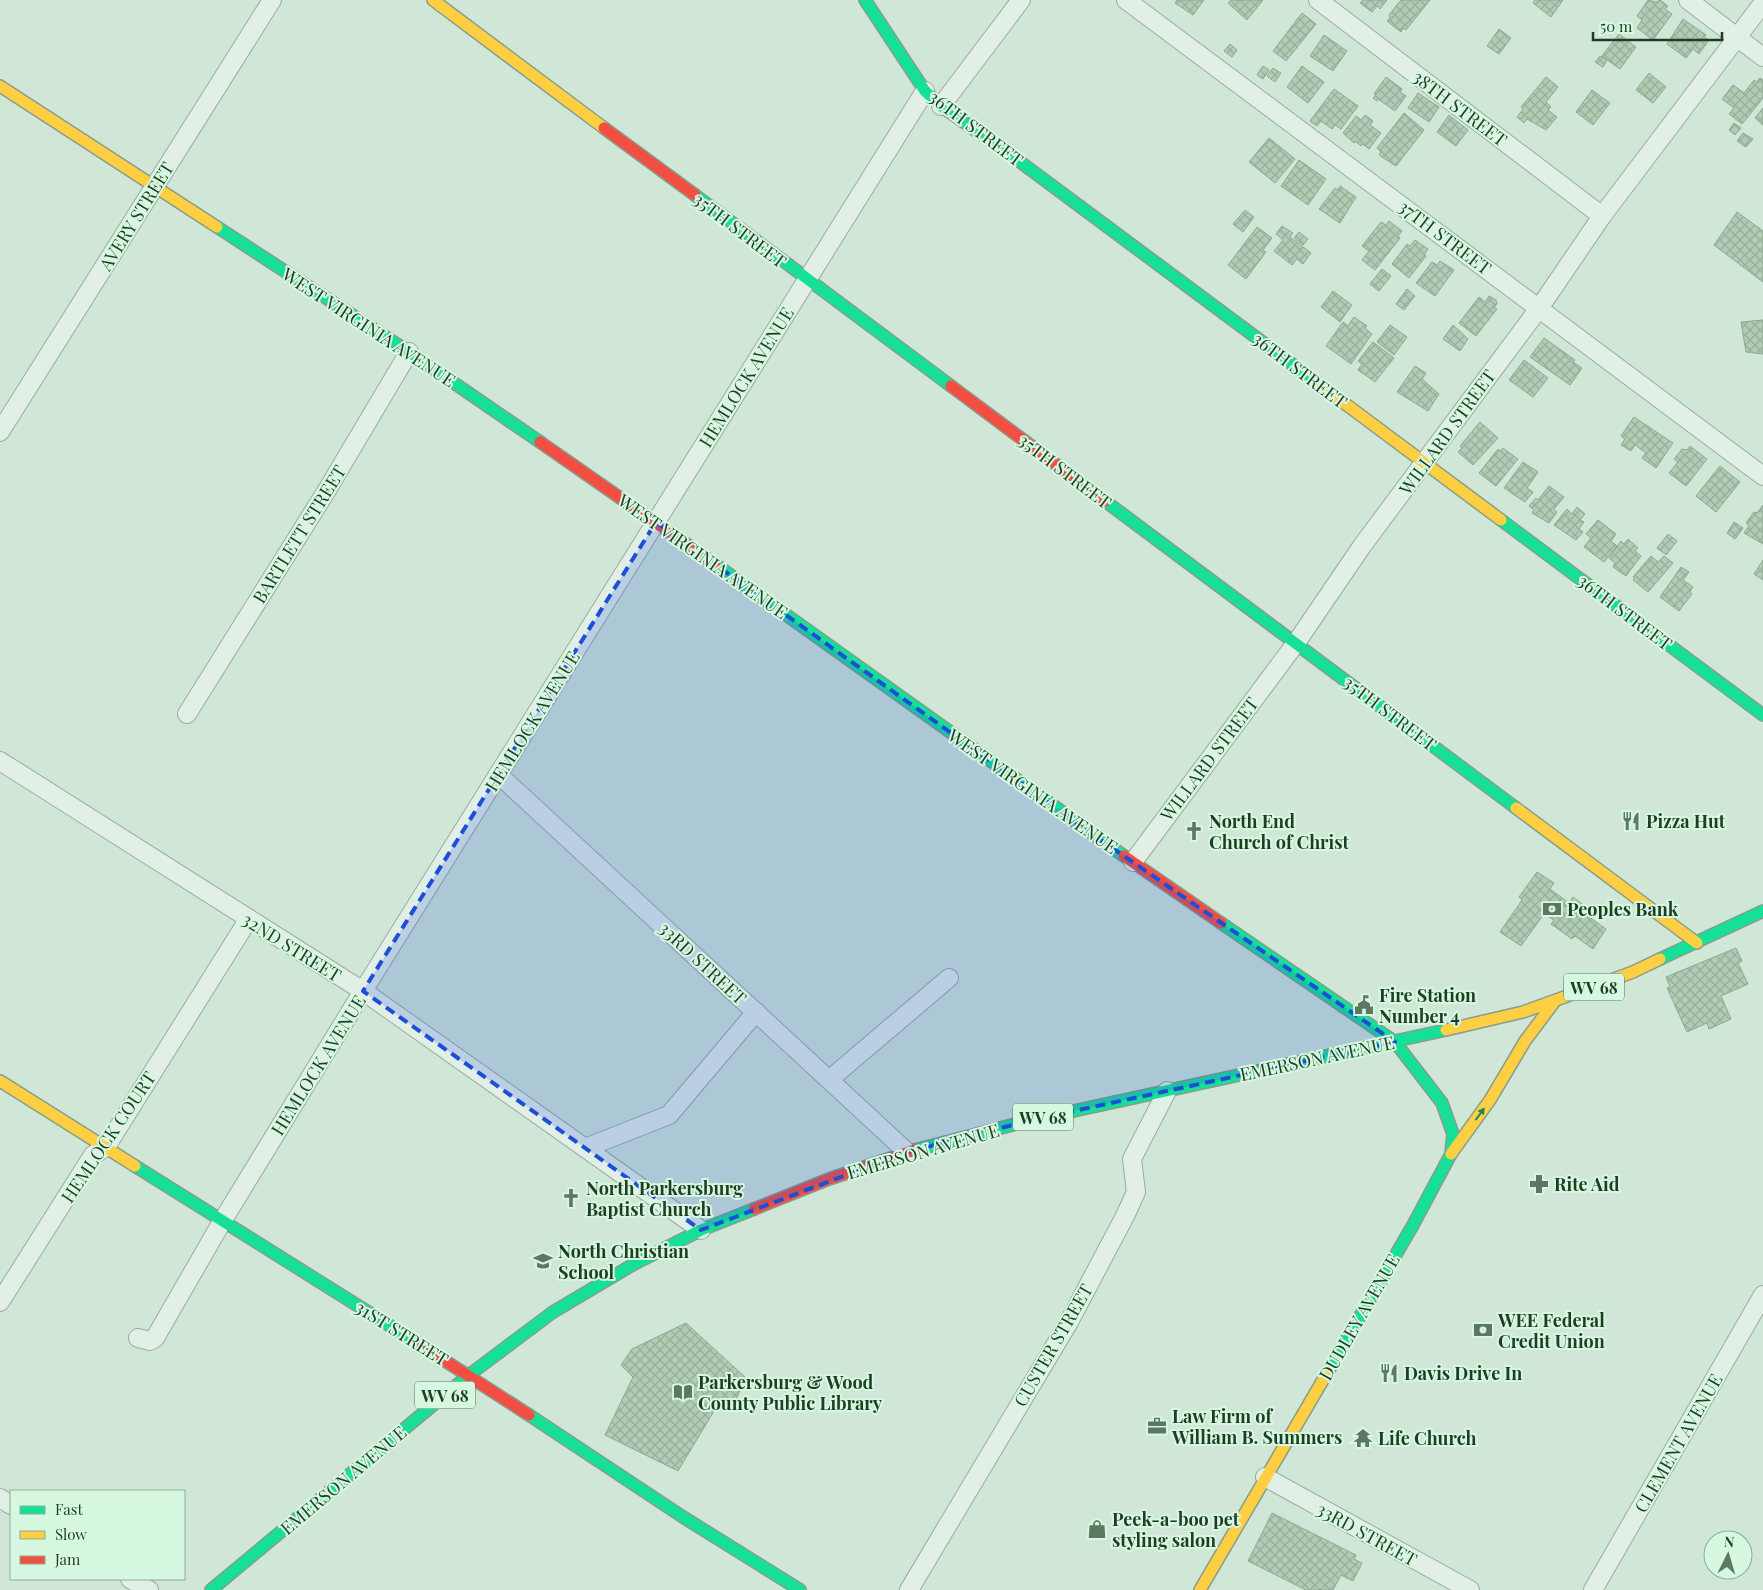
<svg xmlns="http://www.w3.org/2000/svg" width="1763" height="1590" viewBox="0 0 1763 1590" font-family="'Playfair Display',serif">
<defs>
<pattern id="building-cross-hatch" width="8" height="8" patternUnits="userSpaceOnUse" patternTransform="scale(1.25)"><rect width="8" height="8" fill="#b0ccb4"/><path d="M0 0l8 8M0 8l8-8" fill="none" stroke="#97b09a"/></pattern>
</defs>
<rect width="100%" height="100%" fill="#d0e7d8"/>
<g fill="url(#building-cross-hatch)" stroke="#8ea892">
<polygon points="1177,0 1204,0 1193,15 1175,3"/>
<polygon points="1231,0 1263,0 1247,20 1228,3"/>
<polygon points="1363,0 1387,0 1380,9 1377,6 1372,12 1360,3"/>
<polygon points="1401,0 1430,0 1406,30 1403,28 1401,32 1387,21 1390,18 1389,15"/>
<polygon points="1535,0 1563,0 1551,17 1533,3"/>
<polygon points="1648,0 1656,2 1660,0 1668,6 1665,9 1672,14 1653,40 1637,28 1642,20 1637,16"/>
<polygon points="1302,13 1316,24 1286,61 1273,51"/>
<polygon points="1683,19 1706,35 1704,37 1709,40 1699,54 1693,49 1686,58 1667,44"/>
<polygon points="1499,29 1511,38 1499,54 1487,46"/>
<polygon points="1619,34 1636,47 1620,69 1602,56"/>
<polygon points="1324,35 1347,51 1333,71 1310,56"/>
<polygon points="1230,44 1237,50 1232,57 1224,51"/>
<polygon points="1600,56 1607,60 1603,67 1595,62"/>
<polygon points="1263,66 1269,70 1263,79 1257,75"/>
<polygon points="1302,66 1324,82 1308,103 1287,87"/>
<polygon points="1273,68 1281,73 1275,82 1267,76"/>
<polygon points="1649,73 1666,87 1653,103 1636,90"/>
<polygon points="1386,77 1402,89 1400,92 1406,96 1395,111 1378,99 1377,101 1373,98 1376,95 1374,94"/>
<polygon points="1546,77 1558,87 1546,102 1551,107 1548,110 1557,117 1546,130 1527,119 1524,123 1517,117 1523,109 1521,107"/>
<polygon points="1760,78 1763,80 1763,98 1742,124 1729,114 1734,108 1722,99 1733,85 1744,93 1754,80 1756,82"/>
<polygon points="1334,89 1358,106 1341,129 1335,125 1332,129 1321,121 1317,126 1310,121"/>
<polygon points="1592,90 1610,103 1593,125 1576,112"/>
<polygon points="1418,93 1439,107 1429,122 1408,108"/>
<polygon points="1763,108 1763,125 1755,118"/>
<polygon points="1404,113 1424,130 1396,166 1379,155 1381,152 1377,148"/>
<polygon points="1365,115 1373,121 1370,125 1381,133 1369,149 1363,144 1361,146 1355,141 1354,143 1343,133 1356,116 1361,120"/>
<polygon points="1449,115 1468,130 1456,146 1437,132"/>
<polygon points="1734,123 1741,128 1735,135 1729,130"/>
<polygon points="1743,133 1753,139 1746,147 1737,141"/>
<polygon points="1269,138 1295,159 1275,183 1249,162"/>
<polygon points="1299,160 1326,179 1308,205 1281,186"/>
<polygon points="1340,186 1356,197 1340,223 1319,209 1335,188 1338,190"/>
<polygon points="1245,210 1254,217 1243,232 1233,224"/>
<polygon points="1737,212 1763,231 1763,282 1714,245"/>
<polygon points="1389,221 1402,231 1398,236 1400,238 1375,270 1362,260 1369,251 1362,246 1381,222 1386,225"/>
<polygon points="1282,226 1293,233 1290,237 1311,253 1303,264 1297,259 1292,265 1274,251 1283,240 1276,234"/>
<polygon points="1257,227 1272,238 1263,250 1266,252 1246,279 1228,265"/>
<polygon points="1299,232 1308,239 1303,245 1294,238"/>
<polygon points="1415,240 1428,249 1424,255 1426,256 1409,278 1392,264 1407,244 1410,246"/>
<polygon points="1440,261 1454,270 1435,296 1416,283 1432,262 1437,265"/>
<polygon points="1382,269 1391,276 1379,291 1370,284"/>
<polygon points="1407,289 1415,296 1404,310 1396,304"/>
<polygon points="1333,291 1352,305 1340,322 1321,307"/>
<polygon points="1489,296 1496,300 1497,304 1494,308 1497,309 1476,336 1459,323 1479,297 1485,302"/>
<polygon points="1354,317 1367,326 1365,328 1372,334 1351,364 1326,346 1343,322 1348,326"/>
<polygon points="1763,320 1763,354 1746,352 1741,322"/>
<polygon points="1390,325 1407,337 1394,355 1377,342"/>
<polygon points="1453,325 1468,339 1460,351 1443,339"/>
<polygon points="1544,338 1575,360 1573,362 1582,368 1570,385 1530,357"/>
<polygon points="1373,342 1394,358 1375,382 1358,370 1362,364 1358,361"/>
<polygon points="1524,360 1548,378 1533,397 1509,380"/>
<polygon points="1415,366 1426,373 1422,379 1439,394 1428,411 1397,392"/>
<polygon points="1634,417 1673,443 1656,468 1642,458 1646,453 1635,445 1631,451 1621,445 1625,439 1621,436"/>
<polygon points="1480,422 1498,438 1473,465 1458,452 1462,448 1460,446"/>
<polygon points="1690,446 1707,459 1686,486 1669,473 1678,462 1674,459 1682,449 1687,450"/>
<polygon points="1503,448 1518,459 1496,486 1479,473 1498,449 1500,451"/>
<polygon points="1523,462 1538,472 1527,488 1533,492 1525,502 1504,488"/>
<polygon points="1720,466 1740,482 1716,512 1696,496"/>
<polygon points="1549,486 1564,497 1554,509 1557,512 1549,523 1532,513 1534,510 1529,506 1536,498 1538,500"/>
<polygon points="1763,505 1763,544 1744,533 1749,526 1746,523 1754,512 1757,513"/>
<polygon points="1577,507 1585,514 1580,520 1584,522 1579,529 1583,532 1576,540 1554,525 1567,509 1572,514"/>
<polygon points="1598,520 1616,534 1611,541 1617,546 1604,562 1584,547 1591,538 1586,534"/>
<polygon points="1734,522 1743,528 1735,539 1727,533"/>
<polygon points="1668,534 1677,541 1666,555 1657,548"/>
<polygon points="1628,539 1638,548 1635,551 1641,556 1626,576 1613,567 1615,563 1609,558 1621,541 1624,544"/>
<polygon points="1651,556 1658,562 1664,556 1673,563 1648,592 1633,580 1635,578 1633,577"/>
<polygon points="1763,560 1763,580 1754,574"/>
<polygon points="1681,567 1689,572 1683,580 1693,587 1690,592 1692,594 1679,611 1660,597"/>
<polygon points="1537,872 1554,883 1550,889 1569,903 1573,897 1591,911 1588,916 1606,929 1593,949 1575,936 1572,939 1551,924 1554,920 1544,914 1521,946 1500,932 1522,900 1519,897"/>
<polygon points="1736,948 1742,961 1738,963 1748,984 1721,996 1731,1019 1709,1029 1707,1023 1687,1032 1667,988 1670,987 1666,977"/>
<polygon points="686,1323 746,1378 730,1412 717,1406 678,1471 605,1435 633,1377 621,1365 632,1349"/>
<polygon points="1272,1513 1356,1555 1354,1559 1362,1563 1353,1581 1341,1575 1333,1590 1306,1590 1248,1561"/>
</g>
<g fill="none" stroke-linecap="round" stroke-linejoin="round">
<g stroke="#98ad9e" stroke-width="20">
<g id="street">
<polyline points="1126,0 1763,476"/>
<polyline points="1318,0 1602,216"/>
<polyline points="1688,0 1763,57"/>
<polyline points="941,106 1021,0"/>
<polyline points="0,432 272,0"/>
<polyline points="187,714 327,490 409,352"/>
<polyline points="0,761 363,991 701,1230"/>
<polyline points="498,774 907,1152"/>
<polyline points="1133,862 1296,643 1362,546 1540,307 1602,216 1763,3"/>
<polyline points="830,1079 949,978"/>
<polyline points="585,1148 669,1115 756,1012"/>
<polyline points="0,1302 93,1155 106,1147 248,920"/>
<polyline points="138,1338 150,1341 155,1338 223,1220 363,991 925,91"/>
<polyline points="1265,1477 1470,1590"/>
<polyline points="0,1498 11,1505"/>
<polyline points="130,1579 149,1590"/>
<polyline points="909,1590 1069,1322 1125,1216 1136,1192 1132,1159 1167,1091"/>
<polyline points="1593,1590 1763,1295"/>
</g>
</g>
<g stroke="#889c8d" stroke-width="14">
<g id="fast">
<polyline points="865,0 925,91 941,106 1015,158 1316,382"/>
<polyline points="695,195 951,386"/>
<polyline points="217,227 409,352 540,442"/>
<polyline points="1105,501 1516,808"/>
<polyline points="1501,520 1763,715"/>
<polyline points="715,564 1124,856"/>
<polyline points="1221,923 1395,1042 1442,1103 1453,1134 1451,1154 1413,1225 1330,1368"/>
<polyline points="1660,959 1763,911"/>
<polyline points="915,1150 1032,1120 1446,1030"/>
<polyline points="135,1166 419,1344"/>
<polyline points="529,1415 683,1517 800,1590"/>
<polyline points="211,1590 469,1375 553,1312 634,1264 701,1230 754,1209"/>
</g>
</g>
<g stroke="#889c8d" stroke-width="14">
<g id="slow">
<polyline points="433,0 604,128"/>
<polyline points="0,86 217,227"/>
<polyline points="1316,382 1501,520"/>
<polyline points="1516,808 1697,943"/>
<polyline points="1446,1030 1523,1012 1633,972 1660,959"/>
<polyline points="0,1081 135,1166"/>
<polyline points="1451,1154 1490,1100 1525,1041 1555,1001"/>
<polyline points="1200,1590 1330,1368"/>
</g>
</g>
<g stroke="#889c8d" stroke-width="14">
<g id="jam">
<polyline points="604,128 695,195"/>
<polyline points="951,386 1105,501"/>
<polyline points="540,442 715,564"/>
<polyline points="1124,856 1221,923"/>
<polyline points="754,1209 829,1179 915,1150"/>
<polyline points="419,1344 529,1415"/>
</g>
</g>
<use href="#street" stroke="#e2efe6" stroke-width="18"/>
<use href="#fast" stroke="#16e098" stroke-width="11"/>
<use href="#slow" stroke="#ffcf43" stroke-width="11"/>
<use href="#jam" stroke="#f24e42" stroke-width="11"/>
</g>
<defs><path id="oneway-solid" d="M-6-.8H1V-3.2L6.5 0L1 3.2V.8H-6Z" transform="scale(1.25)"/></defs>
<use fill="#1b8657" href="#oneway-solid" transform="translate(1480 1114) rotate(-54)"/>
<path fill="#1d4ed8" fill-opacity="0.2" stroke="#1d4ed8" stroke-width="4" stroke-dasharray="10 6" stroke-linejoin="round" d="M656 522 1105 843 1395 1042 1032 1120 907 1152 701 1230 363 991Z"/>
<defs>
<g id="restaurant-bare" transform="scale(1.5)"><path d="M-5-6h1v4h1v-4h1v4h1v-4h1v5L-1.5 .5V6h-2V.5L-5-1ZM5-6V6H3V1.5H1.5Q1.5-4 5-6Z" fill="#5d7862" stroke="#d6f8e1" stroke-width="2.5" paint-order="stroke"/></g>
<g id="church-bare" transform="scale(1.5)"><path d="M-1.2-6h2.4v3.5h3.3v2.4h-3.3V6h-2.4V-.1h-3.3v-2.4h3.3Z" fill="#5d7862" stroke="#d6f8e1" stroke-width="2.5" paint-order="stroke"/></g>
<g id="bank-bare" transform="scale(1.5)"><path d="M-6-4H6V4H-6ZM0-2.3a2.3 2.3 0 1 0 0 4.6a2.3 2.3 0 1 0 0-4.6Z" fill="#5d7862" stroke="#d6f8e1" stroke-width="2.5" paint-order="stroke"/></g>
<g id="civic-bare" transform="scale(1.5)"><path d="M-.6-6.5H3V-4.5H.6V-3L4-1V1h2V6H-6V1h2V-1L-.6-3ZM-1.2 2.5V6h2.4V2.5Z" fill="#5d7862" stroke="#d6f8e1" stroke-width="2.5" paint-order="stroke"/></g>
<g id="pharmacy-bare" transform="scale(1.5)"><path d="M-2-6h4v4h4v4h-4v4h-4v-4h-4v-4h4Z" fill="#5d7862" stroke="#d6f8e1" stroke-width="2.5" paint-order="stroke"/></g>
<g id="school-bare" transform="scale(1.5)"><path d="M0-5L7-2L0 1L-7-2ZM-4 1L0 2.5L4 1V4Q0 6-4 4Z" fill="#5d7862" stroke="#d6f8e1" stroke-width="2.5" paint-order="stroke"/></g>
<g id="library-bare" transform="scale(1.5)"><path d="M-6-4Q-3-5.5-.7-3.5V5Q-3 3-6 4ZM6-4Q3-5.5 .7-3.5V5Q3 3 6 4Z" fill="#5d7862" stroke="#d6f8e1" stroke-width="2.5" paint-order="stroke"/></g>
<g id="office-bare" transform="scale(1.5)"><path d="M-6-3h4V-5.5h4V-3h4V5H-6ZM-1-4.5V-3h2v-1.5ZM-6 0V1H6V0Z" fill="#5d7862" stroke="#d6f8e1" stroke-width="2.5" paint-order="stroke"/></g>
<g id="temple-bare" transform="scale(1.5)"><path d="M0-6L5-2H3V0L6.5 2.5H4V6H1.5V3h-3V6H-4V2.5H-6.5L-3 0V-2H-5Z" fill="#5d7862" stroke="#d6f8e1" stroke-width="2.5" paint-order="stroke"/></g>
<g id="shop-bare" transform="scale(1.5)"><path d="M-5-2.5h2.3a2.7 3.5 0 0 1 5.4 0H5L5.5 6h-11ZM-1.5-2.5h3a1.5 2.3 0 0 0-3 0Z" fill="#5d7862" stroke="#d6f8e1" stroke-width="2.5" paint-order="stroke"/></g>
</defs>
<g fill-rule="evenodd">
<use href="#restaurant-bare" x="1631" y="821"/>
<use href="#church-bare" x="1194" y="831"/>
<use href="#bank-bare" x="1552" y="909"/>
<use href="#civic-bare" x="1364" y="1005"/>
<use href="#pharmacy-bare" x="1539" y="1184"/>
<use href="#church-bare" x="571" y="1198"/>
<use href="#school-bare" x="543" y="1261"/>
<use href="#bank-bare" x="1483" y="1330"/>
<use href="#restaurant-bare" x="1389" y="1373"/>
<use href="#library-bare" x="683" y="1392"/>
<use href="#office-bare" x="1157" y="1426"/>
<use href="#temple-bare" x="1363" y="1438"/>
<use href="#shop-bare" x="1097" y="1529"/>
</g>
<g text-anchor="middle" dominant-baseline="central" stroke-width="4" stroke-linejoin="round" paint-order="stroke">
<g fill="#d6f8e1" stroke="#56755b" stroke-width="1">
<rect x="1564" y="973.5" width="60" height="27" rx="4"/>
<rect x="1013" y="1103.5" width="60" height="27" rx="4"/>
<rect x="415" y="1381.5" width="60" height="27" rx="4"/>
</g>
<g font-size="16" font-weight="bold" fill="#1f3d22">
<text x="1594" y="987">WV 68</text>
<text x="1043" y="1117">WV 68</text>
<text x="445" y="1395">WV 68</text>
</g>
<g font-size="18" fill="#1f3d22" stroke="#d6f8e1">
<text transform="translate(1460 108) rotate(37)">38TH STREET</text>
<text transform="translate(976 128) rotate(37)">36TH STREET</text>
<text transform="translate(136 216) rotate(-58)">AVERY STREET</text>
<text transform="translate(740 230) rotate(37)">35TH STREET</text>
<text transform="translate(1445 237) rotate(37)">37TH STREET</text>
<text transform="translate(369 327) rotate(33)">WEST VIRGINIA AVENUE</text>
<text transform="translate(1300 370) rotate(37)">36TH STREET</text>
<text transform="translate(746 377) rotate(-58)">HEMLOCK AVENUE</text>
<text transform="translate(1447 432) rotate(-54)">WILLARD STREET</text>
<text transform="translate(1065 471) rotate(37)">35TH STREET</text>
<text transform="translate(299 534) rotate(-58)">BARTLETT STREET</text>
<text transform="translate(703 556) rotate(35)">WEST VIRGINIA AVENUE</text>
<text transform="translate(1625 612) rotate(37)">36TH STREET</text>
<text transform="translate(1390 713) rotate(37)">35TH STREET</text>
<text transform="translate(532 721) rotate(-58)">HEMLOCK AVENUE</text>
<text transform="translate(1209 759) rotate(-53)">WILLARD STREET</text>
<text transform="translate(1033 791) rotate(35)">WEST VIRGINIA AVENUE</text>
<text transform="translate(292 947) rotate(32)">32ND STREET</text>
<text transform="translate(703 963) rotate(43)">33RD STREET</text>
<text transform="translate(1317 1058) rotate(-12)">EMERSON AVENUE</text>
<text transform="translate(318 1065) rotate(-58)">HEMLOCK AVENUE</text>
<text transform="translate(108 1137) rotate(-56)">HEMLOCK COURT</text>
<text transform="translate(923 1151) rotate(-16)">EMERSON AVENUE</text>
<text transform="translate(1359 1317) rotate(-60)">DUDLEY AVENUE</text>
<text transform="translate(402 1333) rotate(32)">31ST STREET</text>
<text transform="translate(1053 1345) rotate(-60)">CUSTER STREET</text>
<text transform="translate(1678 1443) rotate(-60)">CLEMENT AVENUE</text>
<text transform="translate(343 1480) rotate(-40)">EMERSON AVENUE</text>
<text transform="translate(1367 1534) rotate(29)">33RD STREET</text>
</g>
<g font-size="18" font-weight="bold" fill="#1f3d22" stroke="#d6f8e1" text-anchor="start">
<text x="1209" y="821">North End<tspan x="1209" dy="21">Church of Christ</tspan></text>
<text x="1646" y="821">Pizza Hut</text>
<text x="1567" y="909">Peoples Bank</text>
<text x="1379" y="995">Fire Station<tspan x="1379" dy="21">Number 4</tspan></text>
<text x="1554" y="1184">Rite Aid</text>
<text x="586" y="1188">North Parkersburg<tspan x="586" dy="21">Baptist Church</tspan></text>
<text x="558" y="1251">North Christian<tspan x="558" dy="21">School</tspan></text>
<text x="1498" y="1320">WEE Federal<tspan x="1498" dy="21">Credit Union</tspan></text>
<text x="1404" y="1373">Davis Drive In</text>
<text x="698" y="1382">Parkersburg &amp; Wood<tspan x="698" dy="21">County Public Library</tspan></text>
<text x="1172" y="1416">Law Firm of<tspan x="1172" dy="21">William B. Summers</tspan></text>
<text x="1378" y="1438">Life Church</text>
<text x="1112" y="1519">Peek-a-boo pet<tspan x="1112" dy="21">styling salon</tspan></text>
</g>
</g>
<rect x="10" y="1490" width="175" height="90" fill="#d6f8e1" stroke="#8dad95"/>
<rect x="20" y="1506" width="25" height="8" fill="#16e098" stroke="#8dad95"/>
<text x="55" y="1515" font-size="15" fill="#1f3d22">Fast</text>
<rect x="20" y="1531" width="25" height="8" fill="#ffcf43" stroke="#8dad95"/>
<text x="55" y="1540" font-size="15" fill="#1f3d22">Slow</text>
<rect x="20" y="1556" width="25" height="8" fill="#f24e42" stroke="#8dad95"/>
<text x="55" y="1565" font-size="15" fill="#1f3d22">Jam</text>
<g transform="translate(1728 1555) rotate(5)"><circle r="24" fill="#d6f8e1" stroke="#8dad95"/>
<path d="M0-4L9 19L0 12L-9 19Z" fill="#5d7862"/>
<text y="-8" font-size="14" font-weight="bold" text-anchor="middle" fill="#1f3d22">N</text>
</g>
<path d="M1593 32v8h129v-8" fill="none" stroke="#1f3d22" stroke-width="2.5"/>
<text x="1600" y="32" font-size="15" fill="#1f3d22" stroke="#d6f8e1" stroke-width="4" paint-order="stroke">50 m</text>
</svg>
